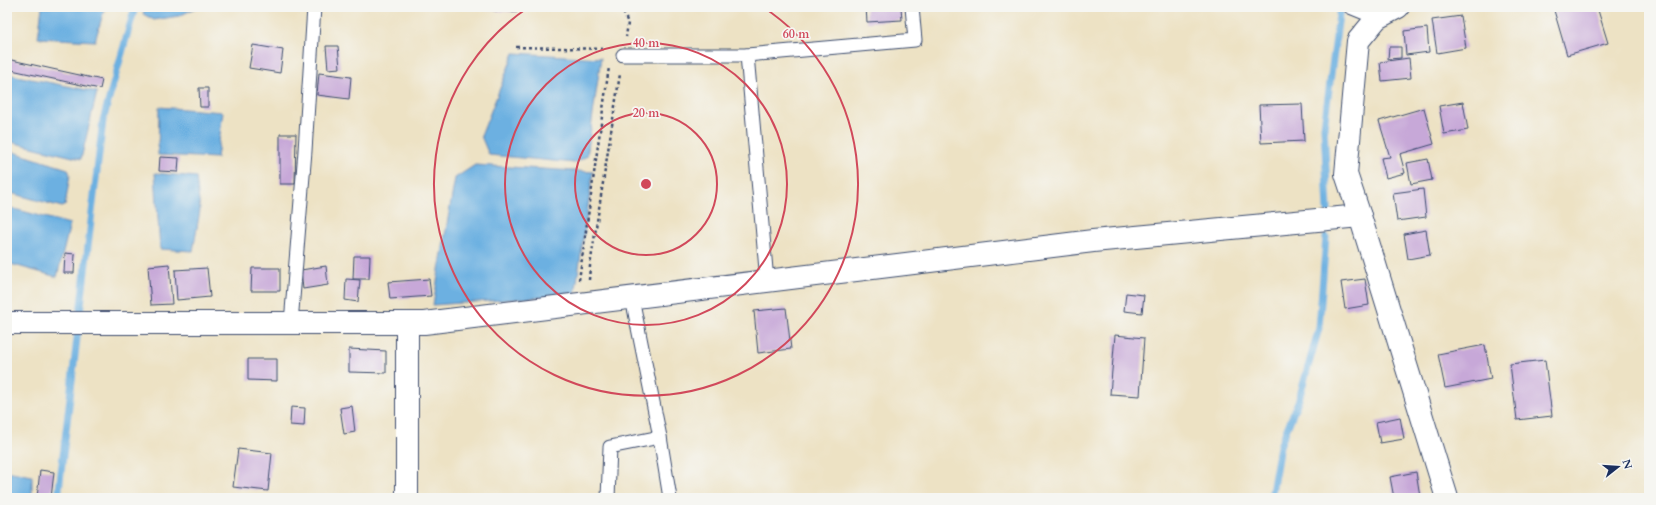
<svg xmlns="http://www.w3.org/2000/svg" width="1656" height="505" viewBox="0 0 1656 505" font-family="Cardo,serif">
<rect width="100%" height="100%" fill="#f6f6f2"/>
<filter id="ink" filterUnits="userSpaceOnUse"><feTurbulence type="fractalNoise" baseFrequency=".025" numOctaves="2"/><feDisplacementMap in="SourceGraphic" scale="8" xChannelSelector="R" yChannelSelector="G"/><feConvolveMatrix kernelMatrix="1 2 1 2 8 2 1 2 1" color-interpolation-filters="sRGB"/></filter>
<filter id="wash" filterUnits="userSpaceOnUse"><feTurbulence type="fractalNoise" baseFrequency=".012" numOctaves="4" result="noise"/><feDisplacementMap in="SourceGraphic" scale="16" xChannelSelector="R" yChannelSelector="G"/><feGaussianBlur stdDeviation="0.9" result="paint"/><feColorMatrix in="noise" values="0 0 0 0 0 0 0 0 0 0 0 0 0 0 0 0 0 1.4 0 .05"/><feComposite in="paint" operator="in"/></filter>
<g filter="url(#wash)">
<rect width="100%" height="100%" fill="#ede2c4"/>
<g fill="#6cb0e1" stroke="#4470a0">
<polygon points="42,7 105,7 95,41 38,38"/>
<polygon points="145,7 198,7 179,16 154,20 143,14"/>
<polygon points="514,53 601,58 587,156 575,163 489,155 481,136"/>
<polygon points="7,74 97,92 81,159 7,141"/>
<polygon points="159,107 223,112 217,158 158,155"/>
<polygon points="7,150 68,169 70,175 65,206 62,207 7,192"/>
<polygon points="475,165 593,172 575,295 433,305 455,178"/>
<polygon points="155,173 196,177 200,210 193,251 160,249"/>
<polygon points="7,207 70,224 57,277 7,263"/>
<polygon points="7,471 32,476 32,498 7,498"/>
</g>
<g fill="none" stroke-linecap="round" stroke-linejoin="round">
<g stroke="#6cb0e1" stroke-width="7">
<polyline points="1328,210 1324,127 1340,7"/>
<polyline points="58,498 103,120 135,7"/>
<polyline points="1271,498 1280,446 1299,399 1319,328 1326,237"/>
</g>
</g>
<g id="blocks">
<g fill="#c7a8d8">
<polygon points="483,7 518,7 517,12 483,10"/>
<polygon points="866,7 901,7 902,20 867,22"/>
<polygon points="1553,7 1597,7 1608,43 1567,55"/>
<polygon points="1461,16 1466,48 1437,53 1432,20"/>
<polygon points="1427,28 1429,52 1406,55 1404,31"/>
<polygon points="253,45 283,50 280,73 249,68"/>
<polygon points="326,46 338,46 340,68 328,69"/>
<polygon points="1389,47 1401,47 1401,58 1388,59"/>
<polygon points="1409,58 1411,78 1382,81 1380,62"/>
<polygon points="7,59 102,80 100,89 7,69"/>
<polygon points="319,73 351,77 349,99 317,95"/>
<polygon points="199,88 208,88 208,107 200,107"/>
<polygon points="1463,102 1468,130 1444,134 1439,106"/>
<polygon points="1302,104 1304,141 1261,143 1259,105"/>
<polygon points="1424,108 1434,144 1400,154 1405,173 1386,178 1381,158 1390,157 1379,121"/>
<polygon points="280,134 296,134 295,184 280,184"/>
<polygon points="160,157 179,158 178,172 159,171"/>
<polygon points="1428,159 1432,180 1411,184 1407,163"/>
<polygon points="1423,189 1426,217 1397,221 1393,193"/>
<polygon points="1426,230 1430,255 1408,259 1404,234"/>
<polygon points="65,253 75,254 74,273 64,273"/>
<polygon points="354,256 370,256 369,279 353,279"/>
<polygon points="169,264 172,304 151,305 148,266"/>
<polygon points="326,266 328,285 303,289 301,270"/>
<polygon points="207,268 210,297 177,300 175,270"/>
<polygon points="252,268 280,268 280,291 251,291"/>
<polygon points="346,279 360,280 358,302 345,300"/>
<polygon points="429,279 431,296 390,299 388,282"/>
<polygon points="1365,279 1369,305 1345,309 1341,282"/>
<polygon points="1126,293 1144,295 1142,313 1124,311"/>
<polygon points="786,308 791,349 758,353 754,311"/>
<polygon points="1115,335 1144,338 1140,396 1110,394"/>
<polygon points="1485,345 1491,379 1445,388 1438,354"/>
<polygon points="349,349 386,351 386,373 349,372"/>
<polygon points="248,359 277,359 277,381 248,380"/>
<polygon points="1545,360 1552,416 1517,420 1510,364"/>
<polygon points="352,406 355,432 344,434 340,408"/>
<polygon points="291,407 305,408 304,426 290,425"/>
<polygon points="1400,417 1404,439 1380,443 1376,422"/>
<polygon points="238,449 272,453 268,491 233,487"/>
<polygon points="40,470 54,472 51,498 37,498"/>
<polygon points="1416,472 1420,496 1394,498 1390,477"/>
</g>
</g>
</g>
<g filter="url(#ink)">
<use href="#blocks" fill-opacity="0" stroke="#3a4a6d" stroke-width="1"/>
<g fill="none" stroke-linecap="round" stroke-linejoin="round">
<g stroke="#3a4a6d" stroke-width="15">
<g id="lane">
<polyline points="1350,7 1377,18"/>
<polyline points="623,55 747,55"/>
<polyline points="767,281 747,55 915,40 912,7"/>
<polyline points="291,323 305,151 314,7"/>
<polyline points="660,437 670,498"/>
<polyline points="608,498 610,447 660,437 632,298"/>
</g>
</g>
<g stroke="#3a4a6d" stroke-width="24">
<g id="street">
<polyline points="1360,216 1447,498"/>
<polyline points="7,323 424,323 1093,241 1360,216 1346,174 1358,41 1377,18 1398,7"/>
<polyline points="407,323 407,498"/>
</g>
</g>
<g stroke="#3a4a6d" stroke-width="2.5" stroke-dasharray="3 3" stroke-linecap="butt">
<polyline points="621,7 628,23 626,37"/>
<polyline points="516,47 606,49"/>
<polyline points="579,280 609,67"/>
<polyline points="589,280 590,266 620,74"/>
</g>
<use href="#lane" stroke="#fff" stroke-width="13"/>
<use href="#street" stroke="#fff" stroke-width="22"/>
</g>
</g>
<g fill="none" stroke="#d1495b" stroke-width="2">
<circle cx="646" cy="184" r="71"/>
<circle cx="646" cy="184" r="141"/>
<path d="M763 7A212 212 0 1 1 529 7"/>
</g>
<circle cx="646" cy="184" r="6" fill="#d1495b" stroke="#f6f6f2" stroke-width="2"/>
<g font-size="12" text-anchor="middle" font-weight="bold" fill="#d1495b" stroke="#f6f6f2" stroke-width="3.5" stroke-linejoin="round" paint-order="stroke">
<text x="796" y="38">60 m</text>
<text x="646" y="47">40 m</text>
<text x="646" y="117">20 m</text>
</g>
<rect width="1656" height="505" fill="none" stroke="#f6f6f2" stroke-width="24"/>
<g transform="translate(1618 467) rotate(73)" stroke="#f6f6f2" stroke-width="3" paint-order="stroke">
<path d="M0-3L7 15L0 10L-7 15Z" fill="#1b2f5e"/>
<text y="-6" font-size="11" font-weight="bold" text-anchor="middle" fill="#1b2f5e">N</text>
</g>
</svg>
